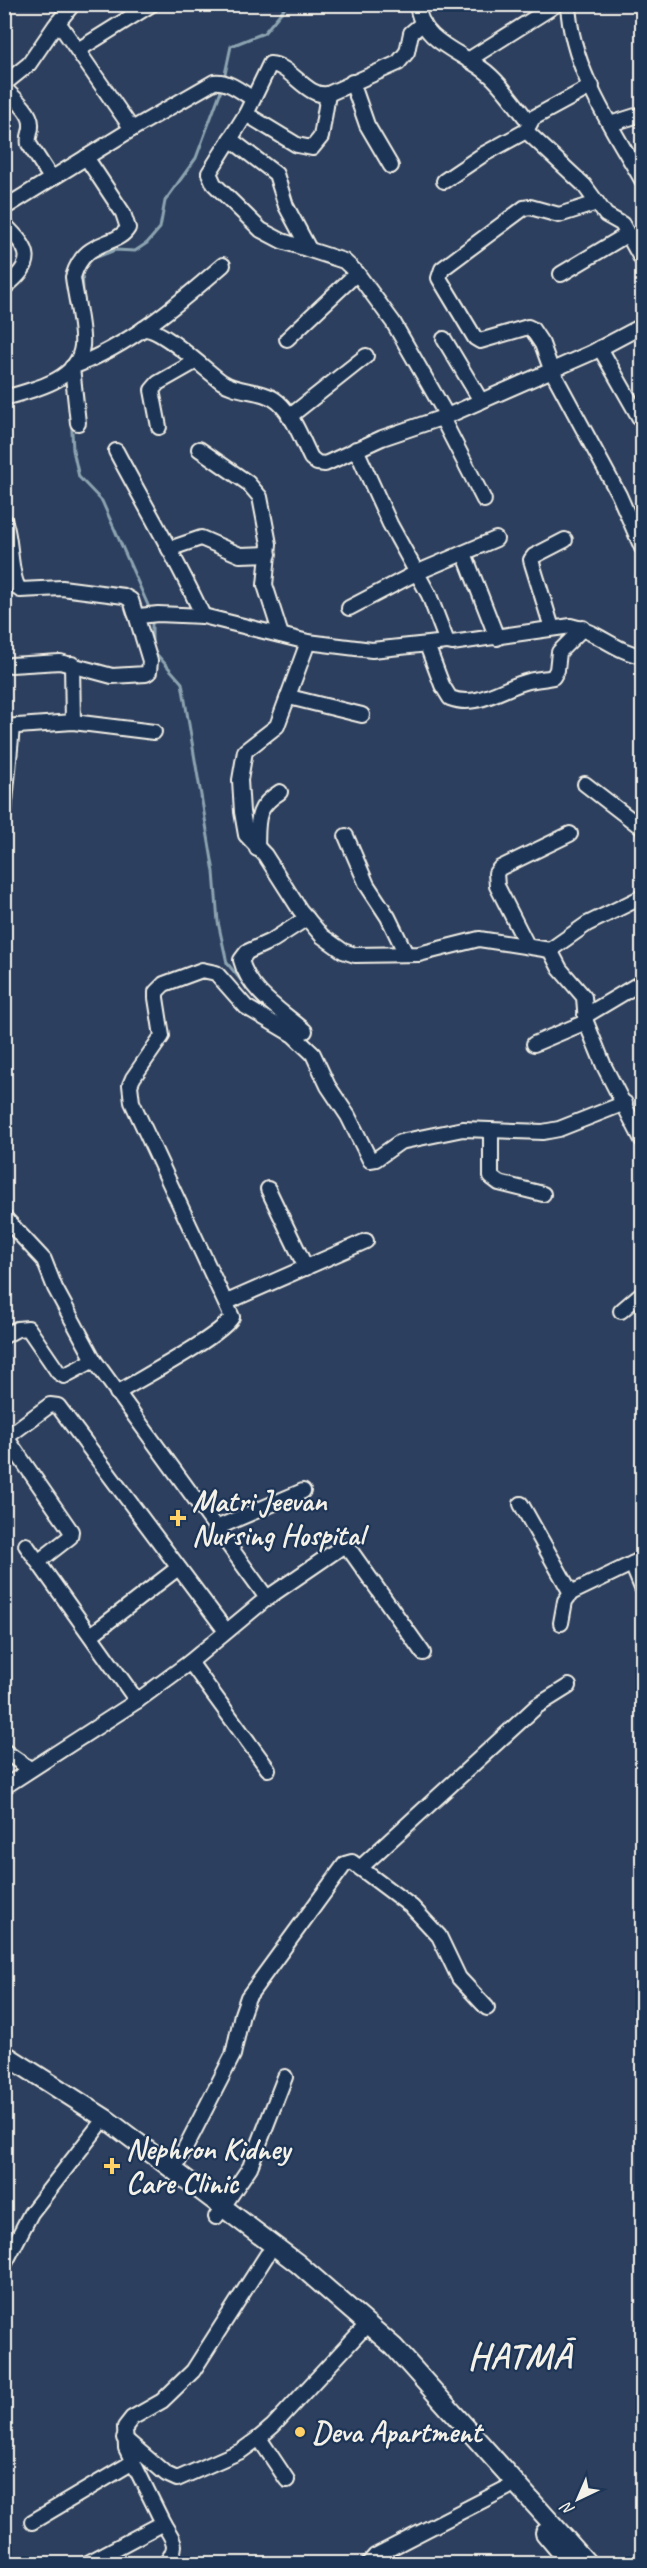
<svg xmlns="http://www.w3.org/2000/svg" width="647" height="2568" viewBox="0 0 647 2568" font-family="Caveat,sans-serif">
<rect width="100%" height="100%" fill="#2d3f5e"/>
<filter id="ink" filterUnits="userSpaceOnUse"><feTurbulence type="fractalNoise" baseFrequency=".0167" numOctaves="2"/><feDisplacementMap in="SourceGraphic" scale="12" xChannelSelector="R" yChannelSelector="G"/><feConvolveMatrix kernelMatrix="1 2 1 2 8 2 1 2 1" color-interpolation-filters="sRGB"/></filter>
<g filter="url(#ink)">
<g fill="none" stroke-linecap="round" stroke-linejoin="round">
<g stroke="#8ca4b1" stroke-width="3">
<polyline points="303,4 313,4"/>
<polyline points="224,79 231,46 264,33 288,4"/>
<polyline points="89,260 115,250 135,251 147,243 160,228 165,201 196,158 223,85"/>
<polyline points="82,272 84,305"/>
<polyline points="71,414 73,450 79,477 102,501 151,612"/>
<polyline points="152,618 152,649 182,683 214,872 218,922 227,963 249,990"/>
<polyline points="253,995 264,1008"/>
</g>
<g stroke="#f4f1e8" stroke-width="18">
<g id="minor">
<path d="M417 4C421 45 466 52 491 76 505 89 517 107 529 122"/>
<path d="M568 4C571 68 611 126 642 180"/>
<polyline points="58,22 132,129"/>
<path d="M423 23 411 33 407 52 398 63 328 94C306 98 291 65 270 64L246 114 209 173 214 184 261 230 282 241 344 261 357 273 393 322 447 416"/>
<polyline points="78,50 152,4"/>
<polyline points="468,60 557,4"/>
<polyline points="352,82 367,125 391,166"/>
<polyline points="4,84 29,64 55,26 73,4"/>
<path d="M4 88C13 97 31 111 31 124 32 132 27 136 29 144L51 178"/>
<polyline points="246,114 297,145 312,148 321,137 328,94"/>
<polyline points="610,124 642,114"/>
<polyline points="527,129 533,118 592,86"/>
<polyline points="230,139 276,174 286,206 309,249"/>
<polyline points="444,181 484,154 526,131 584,185 606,215 622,224 642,260"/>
<polyline points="597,203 559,215 530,207 524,208 442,269 439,278 475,338 480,341 528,327 532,329 542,344 551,369 619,495 642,548"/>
<path d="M4 208 132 129 214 82C228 80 242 92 253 99"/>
<path d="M4 224C31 251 37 261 4 288"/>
<polyline points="561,274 628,234"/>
<path d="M143 329C161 327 204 369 222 382 238 393 263 389 278 402 293 415 302 440 311 458L317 463 325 464 382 438 447 416 591 353 642 326"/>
<polyline points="287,339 357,273"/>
<polyline points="444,339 481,401"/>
<polyline points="600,348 642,422"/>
<path d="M4 398C32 390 78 381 82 346 84 329 75 295 73 277 85 237 116 248 128 228L123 213 86 157"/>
<polyline points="289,417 366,356"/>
<polyline points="442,418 484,500"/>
<path d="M78 423 72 367C129 346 177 305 223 265"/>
<polyline points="159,427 152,390 158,383 195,362"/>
<polyline points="199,449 248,483 260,497 269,544 265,585 281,635"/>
<path d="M356 449 390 524 429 595 447 642 452 643 571 626C597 631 616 652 642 656"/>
<path d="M116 451C145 506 177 559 203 616"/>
<path d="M4 520C12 537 9 579 20 590L62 588 124 596 131 600 135 613 139 616 158 614 203 616 308 642 372 650 447 642"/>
<polyline points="169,549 201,538 240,555 269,554"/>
<polyline points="464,553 497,638"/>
<polyline points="349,608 416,573 496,539"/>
<polyline points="552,628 531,560 534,556 565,540"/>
<polyline points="308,642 277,726 245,751 240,780 242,812 246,835 265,855 300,910 322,936 343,951 355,955 419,954 479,939 550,950"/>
<path d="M427 645 442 685 450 698C478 709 503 687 529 681 537 679 545 679 553 677L557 670 559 652 583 628"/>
<polyline points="72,664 73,722"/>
<polyline points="11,665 60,662 112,676 146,674 149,672 150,661 136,615"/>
<polyline points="289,697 362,715"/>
<polyline points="4,727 73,722 154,732"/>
<polyline points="585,784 642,828"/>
<polyline points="4,813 12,727"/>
<polyline points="346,836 367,885 388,917 406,954"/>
<path d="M257 849C258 822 254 808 280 792"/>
<polyline points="642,897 587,924 550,950 560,969 584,997 586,1022 604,1066 642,1140"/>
<polyline points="527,945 497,886 496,873 500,868 570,834"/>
<polyline points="585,1016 642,982"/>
<path d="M305 1031C282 1011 249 992 241 960L247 952 273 940 307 918"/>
<polyline points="534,1044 586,1022"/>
<polyline points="491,1131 491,1177 499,1183 543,1194"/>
<polyline points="268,1189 306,1268"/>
<polyline points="4,1217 44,1260 55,1288 94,1360 267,1598"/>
<polyline points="227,1302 366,1241"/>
<polyline points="621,1311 642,1293"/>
<polyline points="4,1336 17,1329 28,1328 58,1372 64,1376 94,1360"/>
<path d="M117 1393C141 1378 220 1337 232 1317L132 1102 130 1085 133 1078 162 1036 156 998V992L164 984 202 970 216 973 246 1007 293 1035 313 1054 328 1086 348 1116 370 1160 376 1159 400 1142 463 1129 543 1132 559 1129 625 1103"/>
<polyline points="6,1437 71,1531 70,1537 38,1562"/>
<polyline points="4,1439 50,1405 58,1406 226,1631"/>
<polyline points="521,1504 571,1593"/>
<polyline points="216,1528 303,1491"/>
<polyline points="26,1545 137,1701"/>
<polyline points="632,1564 642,1588"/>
<polyline points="561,1623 565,1601 571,1593 642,1559"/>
<polyline points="91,1635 178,1568"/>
<polyline points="190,1662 268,1769"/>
<polyline points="4,1751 30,1769"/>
<polyline points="4,1787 137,1701 190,1662 267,1598 340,1548 345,1547 352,1553 423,1653"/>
<polyline points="360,1868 537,1706 569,1686"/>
<polyline points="174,2170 233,2055 242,2014 248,1997 345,1864 352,1862 412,1907 439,1936 459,1978 487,2008"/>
<polyline points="216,2217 250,2167 285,2077"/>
<polyline points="4,2265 31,2213 98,2127"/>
<polyline points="124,2438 166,2474 177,2479 241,2451 259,2438 273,2426 362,2330"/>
<polyline points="259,2438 287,2480"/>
<polyline points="32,2522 133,2462"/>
<path d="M163 2523C174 2542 180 2545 165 2564"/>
<polyline points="86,2564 163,2523 126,2448 125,2427 132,2418 162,2401 193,2371 267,2255"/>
<polyline points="368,2564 375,2556 507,2488"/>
</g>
</g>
<g stroke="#f4f1e8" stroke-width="22">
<g id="secondary">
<polyline points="4,2054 106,2119 297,2263 394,2347 588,2564"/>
<polyline points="545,2533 571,2564"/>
</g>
</g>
<use href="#minor" stroke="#1d3557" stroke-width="14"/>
<use href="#secondary" stroke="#1d3557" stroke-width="18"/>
</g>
</g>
<g fill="#ffd166" stroke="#1d3557" stroke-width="2">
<path d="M175 1509h6v6h6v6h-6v6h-6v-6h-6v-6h6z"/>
<path d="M109 2157h6v6h6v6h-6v6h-6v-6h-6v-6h6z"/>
<circle cx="300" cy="2432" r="6"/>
</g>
<g text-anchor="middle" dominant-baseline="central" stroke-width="4.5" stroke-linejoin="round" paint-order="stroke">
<g font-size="30" font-weight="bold" fill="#f4f1e8" stroke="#1d3557" text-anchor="start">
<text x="192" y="1501">Matri Jeevan<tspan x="192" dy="34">Nursing Hospital</tspan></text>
<text x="126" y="2149">Nephron Kidney<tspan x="126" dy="34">Care Clinic</tspan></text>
<text x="312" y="2432">Deva Apartment</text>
</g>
<g font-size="36" font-weight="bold" letter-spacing="1.5" fill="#f4f1e8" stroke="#1d3557">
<text x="520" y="2356">HATMĀ</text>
</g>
</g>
<rect width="647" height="2568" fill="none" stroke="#1d3557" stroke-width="24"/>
<rect x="12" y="12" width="623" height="2544" fill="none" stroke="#f4f1e8" stroke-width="2" filter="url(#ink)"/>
<g transform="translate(578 2499) rotate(224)" stroke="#1d3557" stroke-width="4.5" paint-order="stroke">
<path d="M0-4.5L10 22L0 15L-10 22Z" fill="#f4f1e8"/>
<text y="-9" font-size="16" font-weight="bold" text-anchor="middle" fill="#f4f1e8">N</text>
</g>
</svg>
